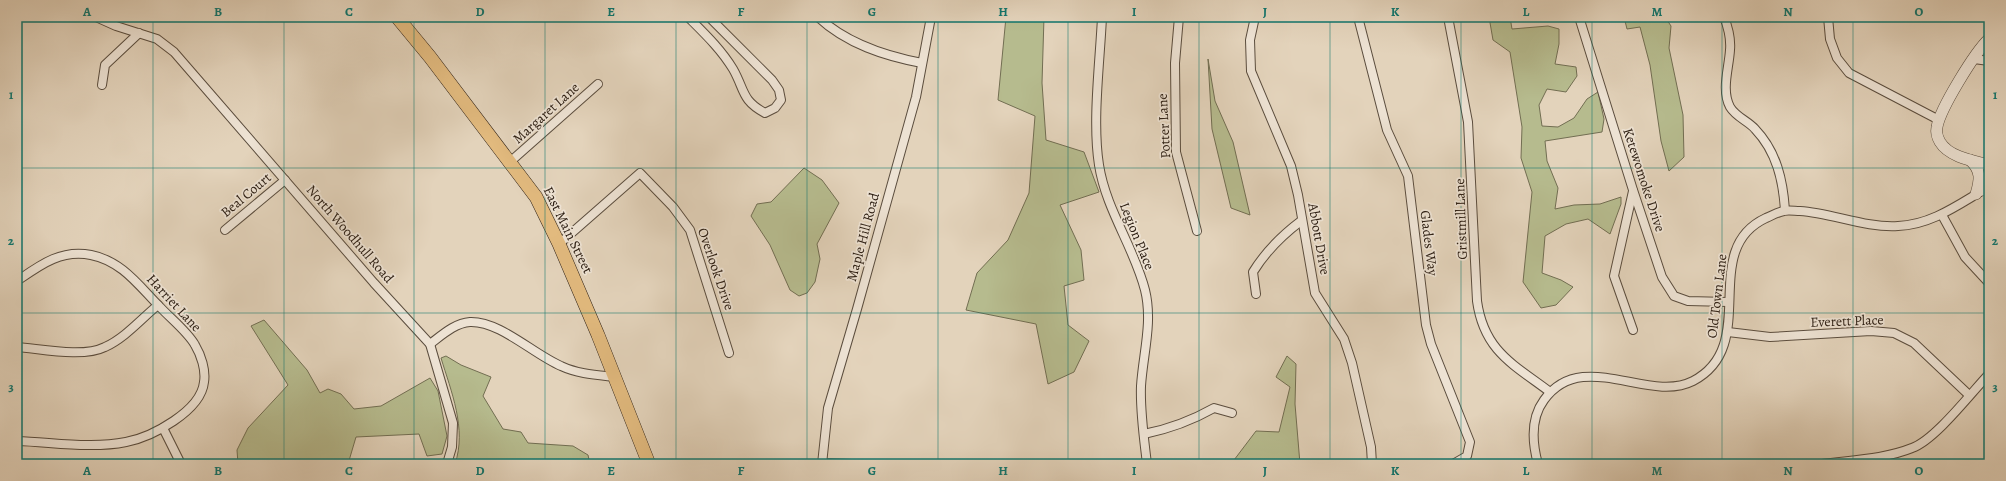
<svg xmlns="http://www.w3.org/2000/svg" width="2006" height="481" viewBox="0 0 2006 481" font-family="Alegreya,serif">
<rect width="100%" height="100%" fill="#e3d3bb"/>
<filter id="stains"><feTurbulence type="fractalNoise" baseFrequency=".005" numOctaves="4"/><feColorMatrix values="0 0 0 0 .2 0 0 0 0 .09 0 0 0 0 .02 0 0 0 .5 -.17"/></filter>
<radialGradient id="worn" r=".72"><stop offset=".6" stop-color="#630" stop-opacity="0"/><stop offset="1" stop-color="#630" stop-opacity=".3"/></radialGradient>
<g fill="#b6bb8e" stroke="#726e52">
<polygon points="1006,17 1044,17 1042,83 1046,140 1084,152 1099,192 1060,205 1081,250 1084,280 1064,286 1068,325 1089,341 1074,372 1048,384 1036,324 966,310 977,273 1008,240 1029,193 1035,116 998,100"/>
<polygon points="1489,17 1510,17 1512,29 1548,26 1559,29 1559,44 1555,64 1576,67 1577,76 1566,92 1547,89 1539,105 1542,126 1558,127 1574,118 1587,99 1598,92 1604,119 1602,132 1545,141 1547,161 1558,188 1555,209 1574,205 1600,204 1621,197 1621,204 1610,234 1588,219 1566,224 1545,236 1542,273 1561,280 1573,287 1556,305 1541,308 1523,282 1532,192 1521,158 1522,127 1510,52 1493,40"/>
<polygon points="1624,17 1665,17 1671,26 1669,48 1683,115 1684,157 1669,171 1661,141 1650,65 1640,27 1627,29"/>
<polygon points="1208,59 1215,101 1233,142 1250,215 1231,208 1212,129"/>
<polygon points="804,168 822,180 839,203 817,244 820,259 815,282 807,293 799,296 790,290 770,245 751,216 757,204 771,202"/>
<polygon points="264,320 307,370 320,393 328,389 341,394 354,409 381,406 430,378 438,391 447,436 442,454 427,456 419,434 356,437 348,464 238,464 237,450 248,428 288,385 251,326"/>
<path d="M446 356 461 365 491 377 483 396 503 429 521 432 528 443 573 446 588 455 590 464H455C467 429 451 391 441 358Z"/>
<polygon points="1287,356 1296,364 1295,404 1300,464 1231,464 1256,431 1279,432 1290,387 1276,377"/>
</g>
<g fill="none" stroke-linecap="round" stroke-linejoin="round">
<g stroke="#5b4d3e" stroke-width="10">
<g id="minor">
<polyline points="96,17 116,26 157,39 174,52 374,283 430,344 453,423 452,447 447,464"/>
<path d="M688 17C704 33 721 49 733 69 745 90 741 100 765 113L775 108 781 100 779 90 772 80 709 17"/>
<path d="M818 17C847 44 885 56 922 63"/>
<path d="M1102 17C1100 62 1092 121 1099 165 1106 210 1134 247 1145 290 1153 322 1143 354 1141 386 1140 412 1144 438 1147 464"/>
<polyline points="1179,17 1175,63 1176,152 1197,231"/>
<polyline points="1255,17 1250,40 1251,71 1291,166 1298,195 1315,293 1344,339 1352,363 1371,447 1372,464"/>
<polyline points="1358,17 1387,130 1408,176 1426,325 1431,344 1470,442 1467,456 1453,464"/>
<path d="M1448 17 1468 122 1477 301C1484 351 1513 364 1550 392"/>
<polyline points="1579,17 1633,190 1662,277 1674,296 1688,301 1728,302"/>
<path d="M1724 17C1728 27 1731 39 1730 50 1729 68 1721 90 1730 107 1736 117 1748 121 1755 129 1777 152 1783 181 1785 210"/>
<polyline points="1828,17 1830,39 1837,58 1849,73 1939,120"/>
<polyline points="1974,59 1989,61"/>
<polyline points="102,85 105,65 139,33"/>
<polyline points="511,161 598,84"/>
<polyline points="1633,191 1614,276 1633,330"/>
<polyline points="1942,215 1965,257 1989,283"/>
<polyline points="225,230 285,180"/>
<polyline points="559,244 640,173 673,207 690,230 729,353"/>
<path d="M17 281C40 265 61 249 91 255 122 261 139 286 160 307 170 318 188 332 195 345 201 355 206 370 204 382 201 411 152 437 126 442 91 449 52 442 17 441"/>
<path d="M1256 294 1253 272C1266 251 1281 236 1301 221"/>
<polyline points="1728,332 1770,337 1871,331 1894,333 1914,343 1969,395"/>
<path d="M430 344C442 335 455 323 470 322 500 321 533 354 561 366 578 374 597 375 615 377"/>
<path d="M17 347C42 349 83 358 105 347 125 338 141 319 158 305"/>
<polyline points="163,428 181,464"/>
<path d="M1144 434C1169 429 1191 421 1214 408L1232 413"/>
<polyline points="822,463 852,464"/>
<polyline points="822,464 828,408 857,309 916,97 931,17"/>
<path d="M1538 464C1532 442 1530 419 1544 400 1582 347 1648 404 1693 381 1762 345 1697 250 1766 218 1771 216 1778 212 1784 211 1788 210 1795 211 1800 211 1832 213 1865 228 1898 226 1929 225 1955 207 1980 192L1985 188 1989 181"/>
<path d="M1822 464C1851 460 1885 459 1912 448 1935 440 1971 393 1989 374"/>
</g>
</g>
<g stroke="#5b4d3e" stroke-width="12">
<g id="tertiary">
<path d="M1989 39C1975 52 1940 109 1937 127 1936 132 1937 137 1940 142 1949 157 1973 161 1989 165"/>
<path d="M1970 160C1982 171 1980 180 1976 194"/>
<polyline points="1983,190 1989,188"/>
</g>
</g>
<g stroke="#2e2015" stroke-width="14">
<polyline id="primary" points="397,17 430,57 536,197 559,244 598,335 649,464"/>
</g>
<use href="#minor" stroke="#ede2d3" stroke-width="8"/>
<use href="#tertiary" stroke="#ede2d3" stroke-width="11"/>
<use href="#primary" stroke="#e2ba7e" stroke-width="13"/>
</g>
<path fill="none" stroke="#0f766e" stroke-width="1" stroke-opacity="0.55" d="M153 17V464M284 17V464M414 17V464M545 17V464M676 17V464M807 17V464M938 17V464M1068 17V464M1199 17V464M1330 17V464M1461 17V464M1592 17V464M1722 17V464M1853 17V464M17 168H1989M17 313H1989"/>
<g text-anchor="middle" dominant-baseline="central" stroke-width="3.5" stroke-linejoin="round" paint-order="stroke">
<g font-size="14" fill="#2e2015" stroke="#ede2d3">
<text transform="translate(546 113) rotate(-42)">Margaret Lane</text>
<text transform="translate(1164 126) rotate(-93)">Potter Lane</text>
<text transform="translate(1644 180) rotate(72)">Ketewomoke Drive</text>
<text transform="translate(246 195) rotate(-40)">Beal Court</text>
<text transform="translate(1461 219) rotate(-92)">Gristmill Lane</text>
<text transform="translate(568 230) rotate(64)">East Main Street</text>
<text transform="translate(350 234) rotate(49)">North Woodhull Road</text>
<text transform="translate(1137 236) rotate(68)">Legion Place</text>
<text transform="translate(863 237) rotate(-75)">Maple Hill Road</text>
<text transform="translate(1319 239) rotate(80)">Abbott Drive</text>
<text transform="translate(1429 243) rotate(83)">Glades Way</text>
<text transform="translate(716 269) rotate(71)">Overlook Drive</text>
<text transform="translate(1717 296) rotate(-83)">Old Town Lane</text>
<text transform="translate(174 303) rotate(47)">Harriet Lane</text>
<text transform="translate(1847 321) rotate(-2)">Everett Place</text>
</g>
</g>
<rect width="2006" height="481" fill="none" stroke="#e3d3bb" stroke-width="44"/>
<rect x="22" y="22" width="1962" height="437" fill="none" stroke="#0f766e" stroke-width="1.5"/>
<g font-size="13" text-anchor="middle" font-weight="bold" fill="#0f766e">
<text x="87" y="16">A</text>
<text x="218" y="16">B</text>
<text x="349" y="16">C</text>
<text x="480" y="16">D</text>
<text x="611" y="16">E</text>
<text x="741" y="16">F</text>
<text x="872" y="16">G</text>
<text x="1003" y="16">H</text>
<text x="1134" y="16">I</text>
<text x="1265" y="16">J</text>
<text x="1395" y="16">K</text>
<text x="1526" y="16">L</text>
<text x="1657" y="16">M</text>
<text x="1788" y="16">N</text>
<text x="1919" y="16">O</text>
<text x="11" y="99">1</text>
<text x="1995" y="99">1</text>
<text x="11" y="245">2</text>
<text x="1995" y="245">2</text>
<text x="11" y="391">3</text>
<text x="1995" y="391">3</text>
<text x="87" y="475">A</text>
<text x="218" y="475">B</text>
<text x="349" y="475">C</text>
<text x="480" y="475">D</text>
<text x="611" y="475">E</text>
<text x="741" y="475">F</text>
<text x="872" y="475">G</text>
<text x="1003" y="475">H</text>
<text x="1134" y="475">I</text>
<text x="1265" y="475">J</text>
<text x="1395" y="475">K</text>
<text x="1526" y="475">L</text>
<text x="1657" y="475">M</text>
<text x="1788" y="475">N</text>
<text x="1919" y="475">O</text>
</g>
<rect width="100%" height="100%" filter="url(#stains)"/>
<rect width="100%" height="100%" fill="url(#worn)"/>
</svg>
